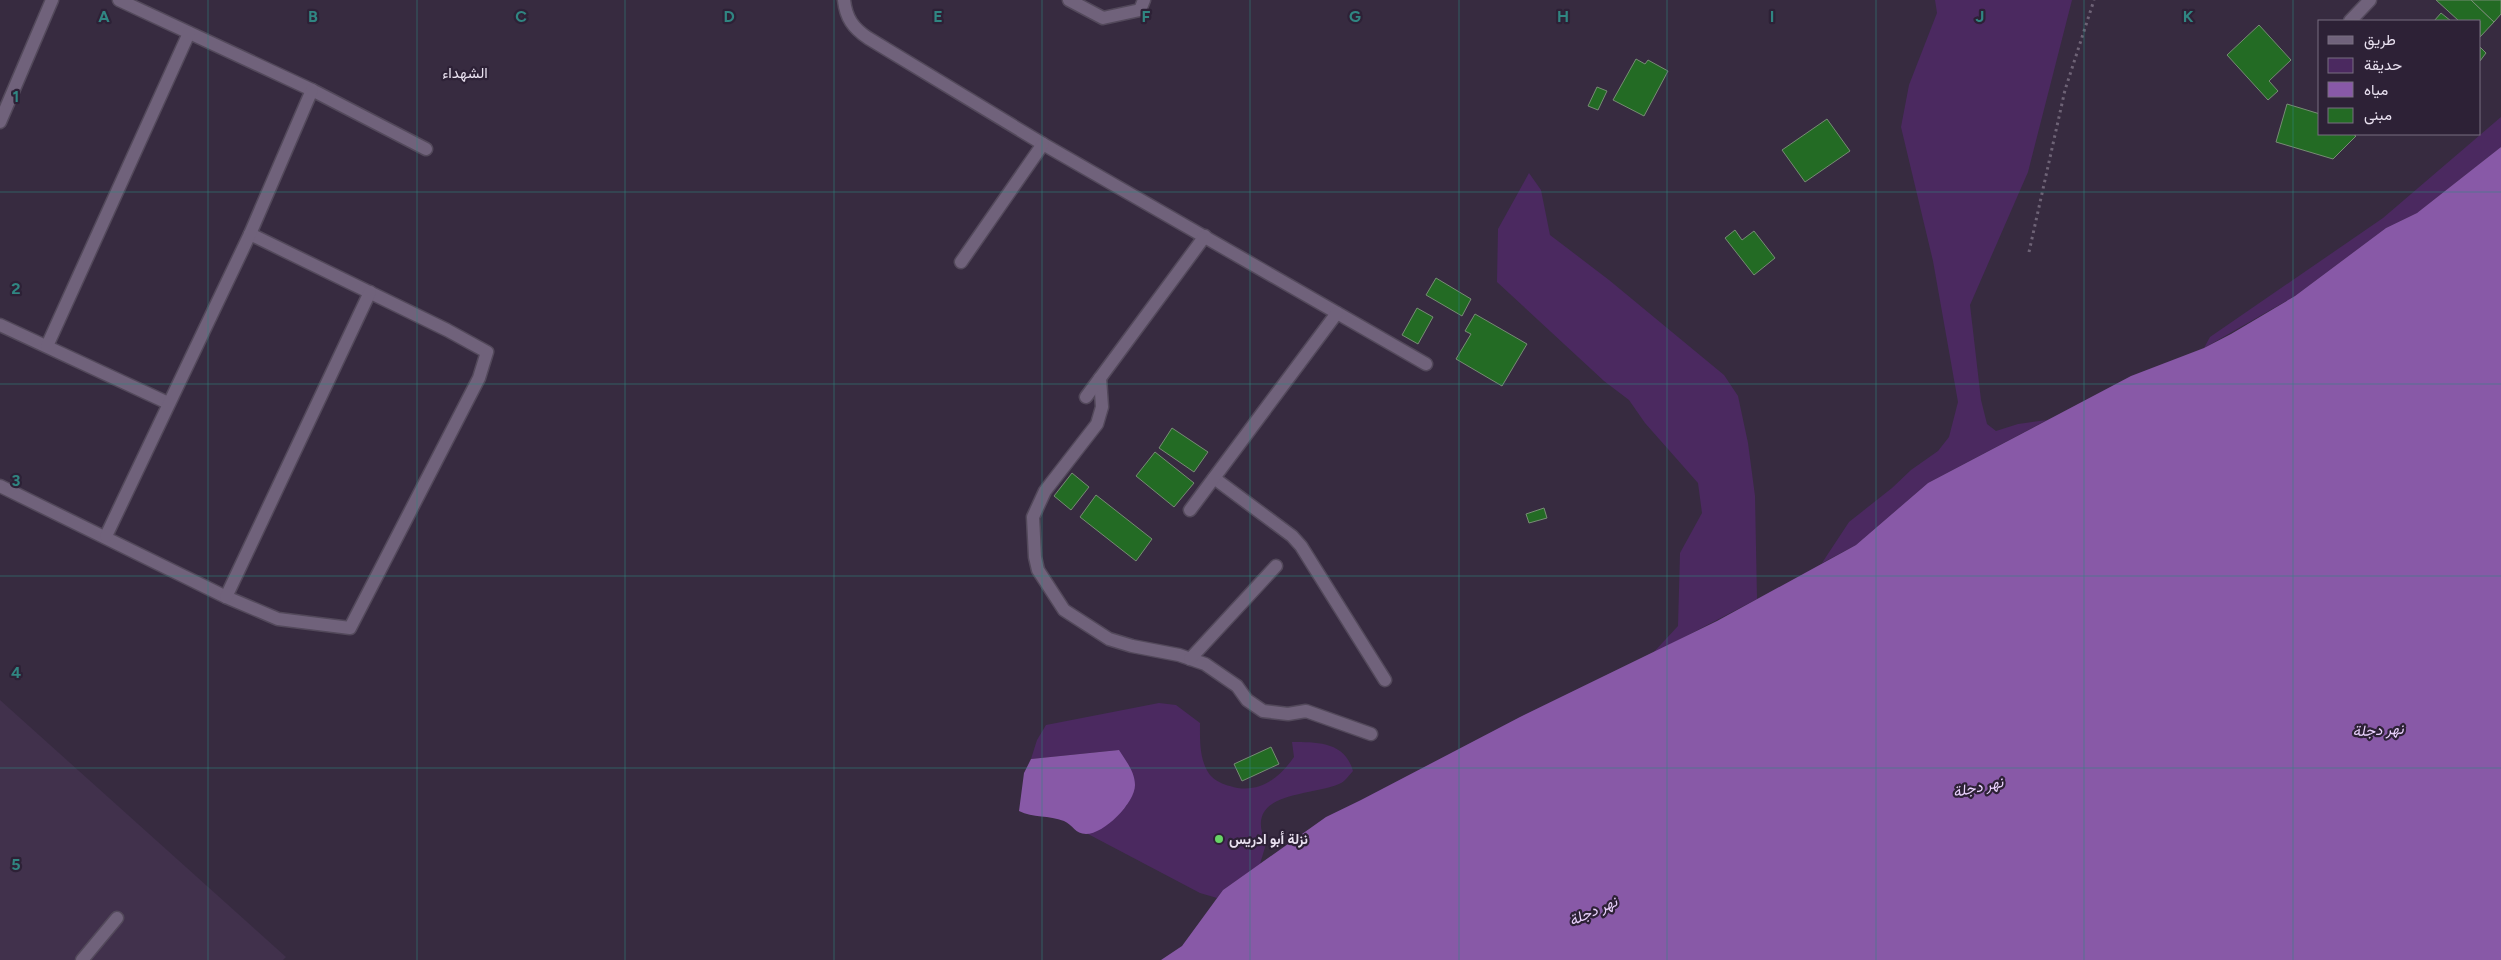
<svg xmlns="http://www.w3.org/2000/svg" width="2501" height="960" viewBox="0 0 2501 960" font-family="Figtree,Vazirmatn,sans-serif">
<rect width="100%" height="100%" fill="#372b40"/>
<polygon fill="#41314c" points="0,700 286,957 283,960 0,960"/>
<g fill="#4b2960">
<polygon points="1935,0 2072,0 2028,172 1970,305 1981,400 1987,424 1996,431 2018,424 2047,420 1928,483 1856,545 1822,563 1849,522 1892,488 1911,470 1938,451 1949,437 1958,402 1933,261 1901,127 1909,85 1937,13"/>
<polygon points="2501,117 2501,147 2417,213 2386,228 2295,296 2204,348 2210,337 2383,218"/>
<polygon points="1529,173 1541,190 1550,235 1609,280 1724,375 1738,396 1748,443 1755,496 1757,599 1652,654 1678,626 1680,553 1702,513 1698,483 1645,423 1629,400 1604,381 1497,282 1498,229"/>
<path d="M1159 703 1176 705 1200 723C1200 740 1199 760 1210 775 1214 780 1224 785 1230 786 1257 795 1279 779 1294 757L1292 742C1318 742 1345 742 1353 771 1349 775 1345 782 1339 784 1308 797 1242 791 1266 844L1260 864 1223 890 1217 898 1200 893 1088 834 1114 819 1127 805 1119 750 1031 759 1037 740 1046 725Z"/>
</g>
<g fill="#8859a7">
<polygon points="2501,147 2501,960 1161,960 1182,946 1223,890 1326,817 1361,800 1520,717 1717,621 1856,545 1928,483 2131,376 2204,348 2231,334 2295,296 2386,228 2417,213"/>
<path d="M1119 750C1126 761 1135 772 1135 785 1135 803 1104 834 1086 834 1075 834 1073 825 1064 821 1049 815 1033 818 1019 811L1024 773 1031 759Z"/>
</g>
<g fill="#236b24" stroke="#778c75">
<polygon points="2436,0 2471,0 2494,22 2480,37 2480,21 2459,21"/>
<polygon points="2471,0 2501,0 2501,14 2494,22"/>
<polygon points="2441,13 2451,21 2434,21"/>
<polygon points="2259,25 2291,60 2269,81 2278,91 2268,100 2227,55"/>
<polygon points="2480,47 2486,53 2480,61"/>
<polygon points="1636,59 1645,64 1648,60 1668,71 1644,116 1613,100"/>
<polygon points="1597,87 1607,91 1598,110 1588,106"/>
<polygon points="2287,104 2320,114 2320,134 2353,134 2356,136 2333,159 2276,142"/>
<polygon points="1827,119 1850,151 1805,182 1782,150"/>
<polygon points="1735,230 1742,240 1754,231 1775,258 1754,275 1725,238"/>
<polygon points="1436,278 1471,299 1462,316 1426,295"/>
<polygon points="1417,308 1433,317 1418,344 1402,335"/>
<polygon points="1475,314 1527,344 1502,386 1456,359 1471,334 1465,331"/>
<polygon points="1172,428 1208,452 1194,472 1159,448"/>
<polygon points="1155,452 1194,483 1174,507 1136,476"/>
<polygon points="1072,473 1089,487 1071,510 1054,496"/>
<polygon points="1096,495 1152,539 1136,561 1080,517"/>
<polygon points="1544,508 1547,518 1529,523 1526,514"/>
<polygon points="1271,747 1279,764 1242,781 1234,764"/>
</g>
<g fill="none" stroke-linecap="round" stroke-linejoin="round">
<g stroke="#53495b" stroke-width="15">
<g id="minor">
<polyline points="119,0 312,90 426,149"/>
<path d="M844 0C846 18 853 28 868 38L1043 144 1426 364"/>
<polyline points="1069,0 1103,18 1140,10 1144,0"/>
<polyline points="2350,21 2370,0"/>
<polyline points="0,122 52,0"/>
<polyline points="961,262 1043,144"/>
<polyline points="0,325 168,403"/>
<polyline points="47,346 189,33"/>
<polyline points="1100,378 1102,407 1097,424 1045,491 1033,517 1035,557 1038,570 1064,610 1109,639 1132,646 1179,655 1205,664 1237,686 1247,700 1263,711 1288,714 1306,711 1371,734"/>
<polyline points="1086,397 1205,236"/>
<polyline points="1214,478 1292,536 1301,546 1385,680"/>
<polyline points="0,486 226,597 278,619 350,628 479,378 487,352 447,330 250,234"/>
<polyline points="1190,510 1337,313"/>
<polyline points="106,536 250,234 312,90"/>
<polyline points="226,597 370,292"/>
<polyline points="1190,659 1276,566"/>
<polyline points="82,960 117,918"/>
</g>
</g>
<polyline stroke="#6e6376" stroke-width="3" stroke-dasharray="2.5 4" stroke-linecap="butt" points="2029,252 2065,90 2094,0"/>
<use href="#minor" stroke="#70627b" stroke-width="12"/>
</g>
<path fill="none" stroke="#308682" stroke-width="1" stroke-opacity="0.55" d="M208 0V960M417 0V960M625 0V960M834 0V960M1042 0V960M1250 0V960M1459 0V960M1667 0V960M1876 0V960M2084 0V960M2293 0V960M0 192H2501M0 384H2501M0 576H2501M0 768H2501"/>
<circle fill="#67d465" stroke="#2d2136" stroke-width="2" cx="1219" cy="839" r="5"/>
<g text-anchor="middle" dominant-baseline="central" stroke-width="4.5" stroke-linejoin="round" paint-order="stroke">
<g font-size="14" font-weight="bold" fill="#e9e1f0" stroke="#2d2136" text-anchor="start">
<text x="1229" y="839">نزلة أبو ادريس</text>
</g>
<g font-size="15" fill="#e9e1f0" stroke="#2d2136">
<text x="465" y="73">الشهداء</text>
</g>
<g font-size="15" font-style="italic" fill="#e9d1fc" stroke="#2d2136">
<text transform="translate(2378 730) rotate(-3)">نهر دجلة</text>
<text transform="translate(1978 787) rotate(-12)">نهر دجلة</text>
<text transform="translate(1593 911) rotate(-24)">نهر دجلة</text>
</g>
</g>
<g font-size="16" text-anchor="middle" font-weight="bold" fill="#308682" stroke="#2d2136" stroke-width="4.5" stroke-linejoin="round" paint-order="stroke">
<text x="104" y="22">A</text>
<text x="313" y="22">B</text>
<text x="521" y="22">C</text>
<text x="729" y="22">D</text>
<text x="938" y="22">E</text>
<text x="1146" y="22">F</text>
<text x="1355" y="22">G</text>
<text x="1563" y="22">H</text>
<text x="1772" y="22">I</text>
<text x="1980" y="22">J</text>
<text x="2188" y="22">K</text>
<text x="16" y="102">1</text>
<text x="16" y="294">2</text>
<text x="16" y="486">3</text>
<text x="16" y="678">4</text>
<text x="16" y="870">5</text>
</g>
<rect x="2318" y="20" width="162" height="115" fill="#2d2136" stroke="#786e80"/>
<rect x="2328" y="36" width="25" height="8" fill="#70627b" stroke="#786e80"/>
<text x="2364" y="45" font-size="15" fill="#e9e1f0">طريق</text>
<rect x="2328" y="58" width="25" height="15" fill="#4b2960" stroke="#786e80"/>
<text x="2364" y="70" font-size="15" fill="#e9e1f0">حديقة</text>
<rect x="2328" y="82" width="25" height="15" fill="#8859a7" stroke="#786e80"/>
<text x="2364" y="95" font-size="15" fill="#e9e1f0">مياه</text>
<rect x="2328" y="108" width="25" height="15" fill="#236b24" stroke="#786e80"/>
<text x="2364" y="120" font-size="15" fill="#e9e1f0">مبنى</text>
</svg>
